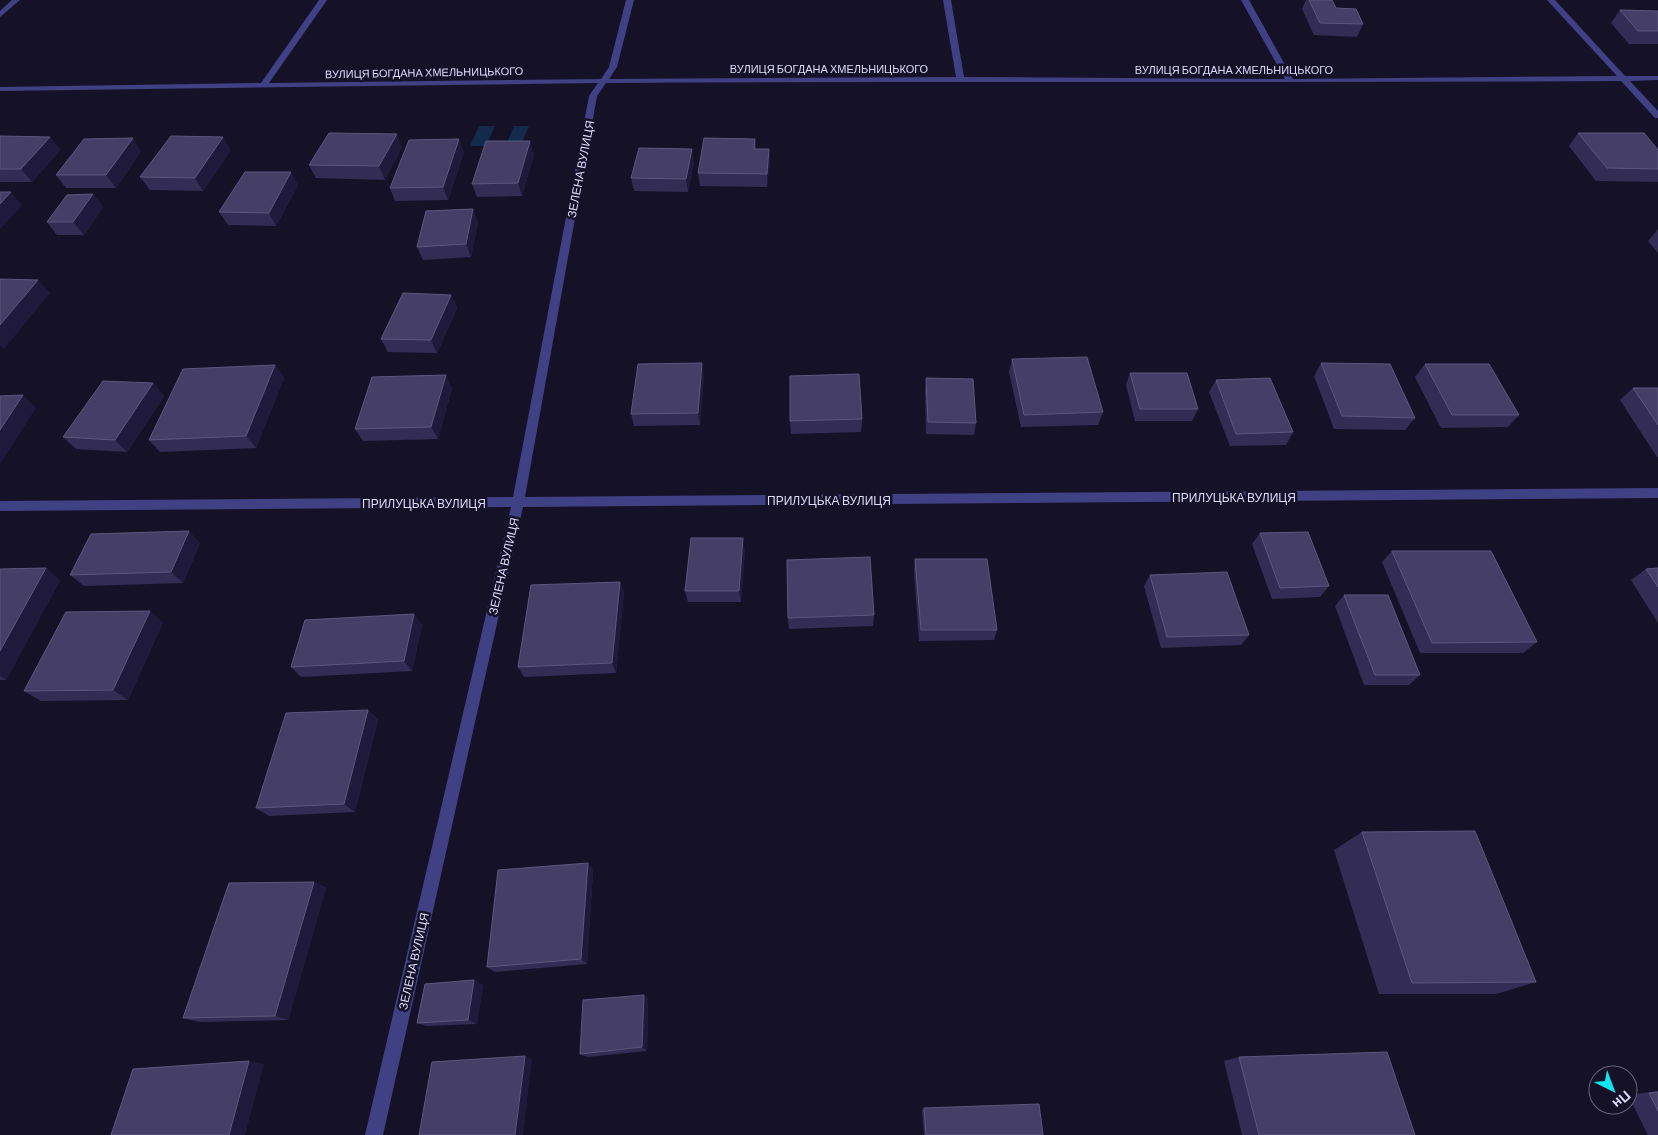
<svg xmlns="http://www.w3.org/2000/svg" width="1658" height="1135" viewBox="0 0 1658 1135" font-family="Barlow,sans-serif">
<rect width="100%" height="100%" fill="#151228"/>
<g fill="#122a4c">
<polygon points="479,126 495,126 486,146 470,146"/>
<polygon points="514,126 529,126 521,145 506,145"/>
</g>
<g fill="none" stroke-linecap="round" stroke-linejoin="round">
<g fill="#404085" fill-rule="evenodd">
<polygon points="12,0 20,0 0,17 0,11"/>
<path d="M319 0H327L269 83 601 79 609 67 626 0H634L617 67 609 79 956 77 943 0H951L964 77 1285 79 1241 0H1249L1293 79 1617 76 1547 0H1555L1625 76H1658V80L1630 81 1658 111V118H1655L1621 81C1283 83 944 81 606 83L597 96 525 497 1658 488V498L523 507 383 1135H365L511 507 0 511V501L513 497 589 96 598 83 0 91V87L261 83Z"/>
</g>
</g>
<g fill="#332c55">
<polygon points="1306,0 1332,0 1336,8 1363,24 1357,37 1314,35 1302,9"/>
<polygon points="1620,10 1658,11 1658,44 1629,44 1611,23"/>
<polygon points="1578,133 1658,150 1658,182 1596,181 1569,146"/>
<polygon points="0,136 50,137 60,150 32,182 0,182"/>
<polygon points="755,139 756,149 770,162 767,187 700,186 698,173"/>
<polygon points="402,147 385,180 316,178 309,165"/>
<polygon points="231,150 203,191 150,190 140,177"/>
<polygon points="141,151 116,188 66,188 56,175"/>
<polygon points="464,152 448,200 395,201 390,188"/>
<polygon points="534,154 522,196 477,197 472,184"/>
<polygon points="694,162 688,192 634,191 631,178"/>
<polygon points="298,185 276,226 228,225 219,212"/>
<polygon points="93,194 103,207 84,235 57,235 47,222"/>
<polygon points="478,222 471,257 423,260 417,247"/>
<polygon points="1658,229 1658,253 1648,241"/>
<polygon points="451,295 457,308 437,353 388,352 381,339"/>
<polygon points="1012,359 1103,412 1098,425 1021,427 1009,372"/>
<polygon points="1321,363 1415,418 1405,430 1334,429 1314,376"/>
<polygon points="1425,364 1519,415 1508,427 1441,428 1415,377"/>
<polygon points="275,365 284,378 256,448 160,452 149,440"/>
<polygon points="1130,373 1198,409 1192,421 1135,421 1126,385"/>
<polygon points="704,375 700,425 634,426 631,414"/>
<polygon points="926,378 976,423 974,435 926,434 925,391"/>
<polygon points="1216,380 1293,432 1286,445 1230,446 1209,392"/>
<polygon points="153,383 164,396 127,452 76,449 63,437"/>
<polygon points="452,388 438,439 363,441 355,429"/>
<polygon points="1633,388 1658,388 1658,457 1657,457 1620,400"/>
<polygon points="862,419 861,432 791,434 790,421"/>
<polygon points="1260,533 1329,586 1320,597 1272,599 1252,544"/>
<polygon points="200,543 183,583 84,586 70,575"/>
<polygon points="745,550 741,602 688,602 685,591"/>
<polygon points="1392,551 1537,642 1523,653 1420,653 1382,562"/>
<polygon points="915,559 997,630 994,640 919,641 914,571"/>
<polygon points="1658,568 1658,623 1631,580 1646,569"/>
<polygon points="0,569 60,580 6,680 0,680"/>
<polygon points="1150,575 1249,635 1241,645 1161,648 1144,586"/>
<polygon points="620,582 624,593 616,673 524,677 518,667"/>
<polygon points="1344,595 1420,675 1409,685 1364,685 1335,606"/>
<polygon points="874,615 873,626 789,629 788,618"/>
<polygon points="163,622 128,700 41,701 24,691"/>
<polygon points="422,625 412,671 301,677 291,667"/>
<polygon points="368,710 378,720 355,812 269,816 256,808"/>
<polygon points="1362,832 1536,982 1496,994 1379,994 1334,850"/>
<polygon points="588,863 593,870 587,964 495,972 487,967"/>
<polygon points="314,882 326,888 288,1020 199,1022 183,1018"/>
<polygon points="474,980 483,985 477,1024 427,1026 417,1023"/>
<polygon points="644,995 648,999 647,1051 587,1057 580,1054"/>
<polygon points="1239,1057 1415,1135 1242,1135 1224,1061"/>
<polygon points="1658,1091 1658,1135 1648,1135 1628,1095"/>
<polygon points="924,1108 1043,1135 924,1135 922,1110"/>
</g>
<g fill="#1f1a3b">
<polygon points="397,134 402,147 385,180 379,166"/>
<polygon points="50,137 60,150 32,182 21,169"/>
<polygon points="223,137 231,150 203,191 195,178"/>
<polygon points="133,138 141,151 116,188 106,175"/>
<polygon points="459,139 464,152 448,200 443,187"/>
<polygon points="530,141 534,154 522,196 518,183"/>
<polygon points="692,149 694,162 688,192 686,179"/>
<polygon points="769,149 770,162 767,187 767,174"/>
<polygon points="291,172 298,185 276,226 269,213"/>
<polygon points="11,192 22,206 0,229 0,204"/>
<polygon points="93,194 103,207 84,235 73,222"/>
<polygon points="473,209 478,222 471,257 466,244"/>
<polygon points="38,280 50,293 4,349 0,345 0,325"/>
<polygon points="451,295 457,308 437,353 431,340"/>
<polygon points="702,363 704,375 700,425 698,413"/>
<polygon points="275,365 284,378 256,448 246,436"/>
<polygon points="446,375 452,388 438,439 431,427"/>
<polygon points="153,383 164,396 127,452 115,440"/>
<polygon points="23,395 36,408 0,464 0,430"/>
<polygon points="189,531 200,543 183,583 171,572"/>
<polygon points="743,538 745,550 741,602 739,591"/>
<polygon points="46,568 60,580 6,680 0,676 0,651"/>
<polygon points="620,582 624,593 616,673 612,663"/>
<polygon points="150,611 163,622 128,700 113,690"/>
<polygon points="414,614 422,625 412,671 404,661"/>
<polygon points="368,710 378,720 355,812 344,804"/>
<polygon points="588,863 593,870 587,964 581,959"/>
<polygon points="314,882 326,888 288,1020 275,1016"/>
<polygon points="474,980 483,985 477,1024 468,1020"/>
<polygon points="644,995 648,999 647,1051 642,1047"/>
<polygon points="525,1056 532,1059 523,1135 515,1135"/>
<polygon points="249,1061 264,1064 245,1135 229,1135"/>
</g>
<g fill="#453f67" stroke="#5d577e">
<polygon points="1309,0 1332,0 1336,8 1356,9 1363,24 1320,23"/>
<polygon points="1620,10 1658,11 1658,31 1638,31"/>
<polygon points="329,133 397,134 379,166 309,165"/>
<polygon points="1578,133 1644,133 1658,150 1658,169 1607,168"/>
<polygon points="0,136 50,137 21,169 0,169"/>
<polygon points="171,136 223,137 195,178 140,177"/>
<polygon points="133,138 106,175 56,175 84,139"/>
<polygon points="704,138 755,139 754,149 769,149 767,174 698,173"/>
<polygon points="459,139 443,187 390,188 409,140"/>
<polygon points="486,141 530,141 518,183 472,184"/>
<polygon points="639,148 692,149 686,179 631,178"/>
<polygon points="245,172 291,172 269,213 219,212"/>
<polygon points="0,192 11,192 0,204"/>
<polygon points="93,194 73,222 47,222 67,195"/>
<polygon points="473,209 466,244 417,247 426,211"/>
<polygon points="0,279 38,280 0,325"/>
<polygon points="403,293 451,295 431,340 381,339"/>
<polygon points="1087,357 1103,412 1024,415 1012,359"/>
<polygon points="702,363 698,413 631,414 638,364"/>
<polygon points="1321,363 1390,364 1415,418 1342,416"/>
<polygon points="1425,364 1489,364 1519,415 1452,415"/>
<polygon points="275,365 246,436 149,440 183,369"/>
<polygon points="1130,373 1187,373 1198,409 1140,409"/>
<polygon points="859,374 862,419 790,421 790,376"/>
<polygon points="446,375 431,427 355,429 372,377"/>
<polygon points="926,378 973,379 976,423 928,422"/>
<polygon points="1270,378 1293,432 1236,434 1216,380"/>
<polygon points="103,381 153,383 115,440 63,437"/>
<polygon points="1633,388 1658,388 1658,425"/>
<polygon points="23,395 0,430 0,396"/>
<polygon points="189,531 171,572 70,575 91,534"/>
<polygon points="1308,532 1329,586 1280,588 1260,533"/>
<polygon points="691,538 743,538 739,591 685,591"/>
<polygon points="1392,551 1491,551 1537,642 1432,643"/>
<polygon points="870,557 874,615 788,618 787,560"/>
<polygon points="915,559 987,559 997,630 921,630"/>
<polygon points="46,568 0,651 0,569"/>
<polygon points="1658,568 1658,587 1646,569"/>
<polygon points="1227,572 1249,635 1167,637 1150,575"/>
<polygon points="620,582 612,663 518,667 531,585"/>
<polygon points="1344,595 1388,595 1420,675 1375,675"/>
<polygon points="150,611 113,690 24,691 66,612"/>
<polygon points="414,614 404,661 291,667 305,620"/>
<polygon points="368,710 344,804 256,808 286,713"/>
<polygon points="1475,831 1536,982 1412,983 1362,832"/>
<polygon points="588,863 581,959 487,967 498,870"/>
<polygon points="314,882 275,1016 183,1018 229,883"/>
<polygon points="474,980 468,1020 417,1023 425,984"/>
<polygon points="644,995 642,1047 580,1054 583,1000"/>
<polygon points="1387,1052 1415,1135 1259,1135 1239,1057"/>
<polygon points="525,1056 515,1135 419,1135 432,1062"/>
<polygon points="249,1061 229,1135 111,1135 133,1069"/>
<polygon points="1658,1092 1658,1111 1649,1093"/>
<polygon points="1039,1104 1043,1135 926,1135 924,1108"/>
</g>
<g text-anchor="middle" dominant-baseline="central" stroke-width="5" stroke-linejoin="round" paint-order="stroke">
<g font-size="11" fill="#dedbfd" stroke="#151228">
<text x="829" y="68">ВУЛИЦЯ БОГДАНА ХМЕЛЬНИЦЬКОГО</text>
<text x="1234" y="69">ВУЛИЦЯ БОГДАНА ХМЕЛЬНИЦЬКОГО</text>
<text transform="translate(424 72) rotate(-1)">ВУЛИЦЯ БОГДАНА ХМЕЛЬНИЦЬКОГО</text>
</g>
<g font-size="12" fill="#dedbfd" stroke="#151228">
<text transform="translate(580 169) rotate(-79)">ЗЕЛЕНА ВУЛИЦЯ</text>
<text x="1234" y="497">ПРИЛУЦЬКА ВУЛИЦЯ</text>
<text x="829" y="500">ПРИЛУЦЬКА ВУЛИЦЯ</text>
<text x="424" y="503">ПРИЛУЦЬКА ВУЛИЦЯ</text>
<text transform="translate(503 566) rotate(-77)">ЗЕЛЕНА ВУЛИЦЯ</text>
<text transform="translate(413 961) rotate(-77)">ЗЕЛЕНА ВУЛИЦЯ</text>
</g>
</g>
<g transform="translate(1613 1090) rotate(138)"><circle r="24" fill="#151228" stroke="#65627d"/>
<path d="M0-4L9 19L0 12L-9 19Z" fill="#12e4f2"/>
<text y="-8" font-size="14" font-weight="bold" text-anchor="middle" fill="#dedbfd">Пн</text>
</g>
</svg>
